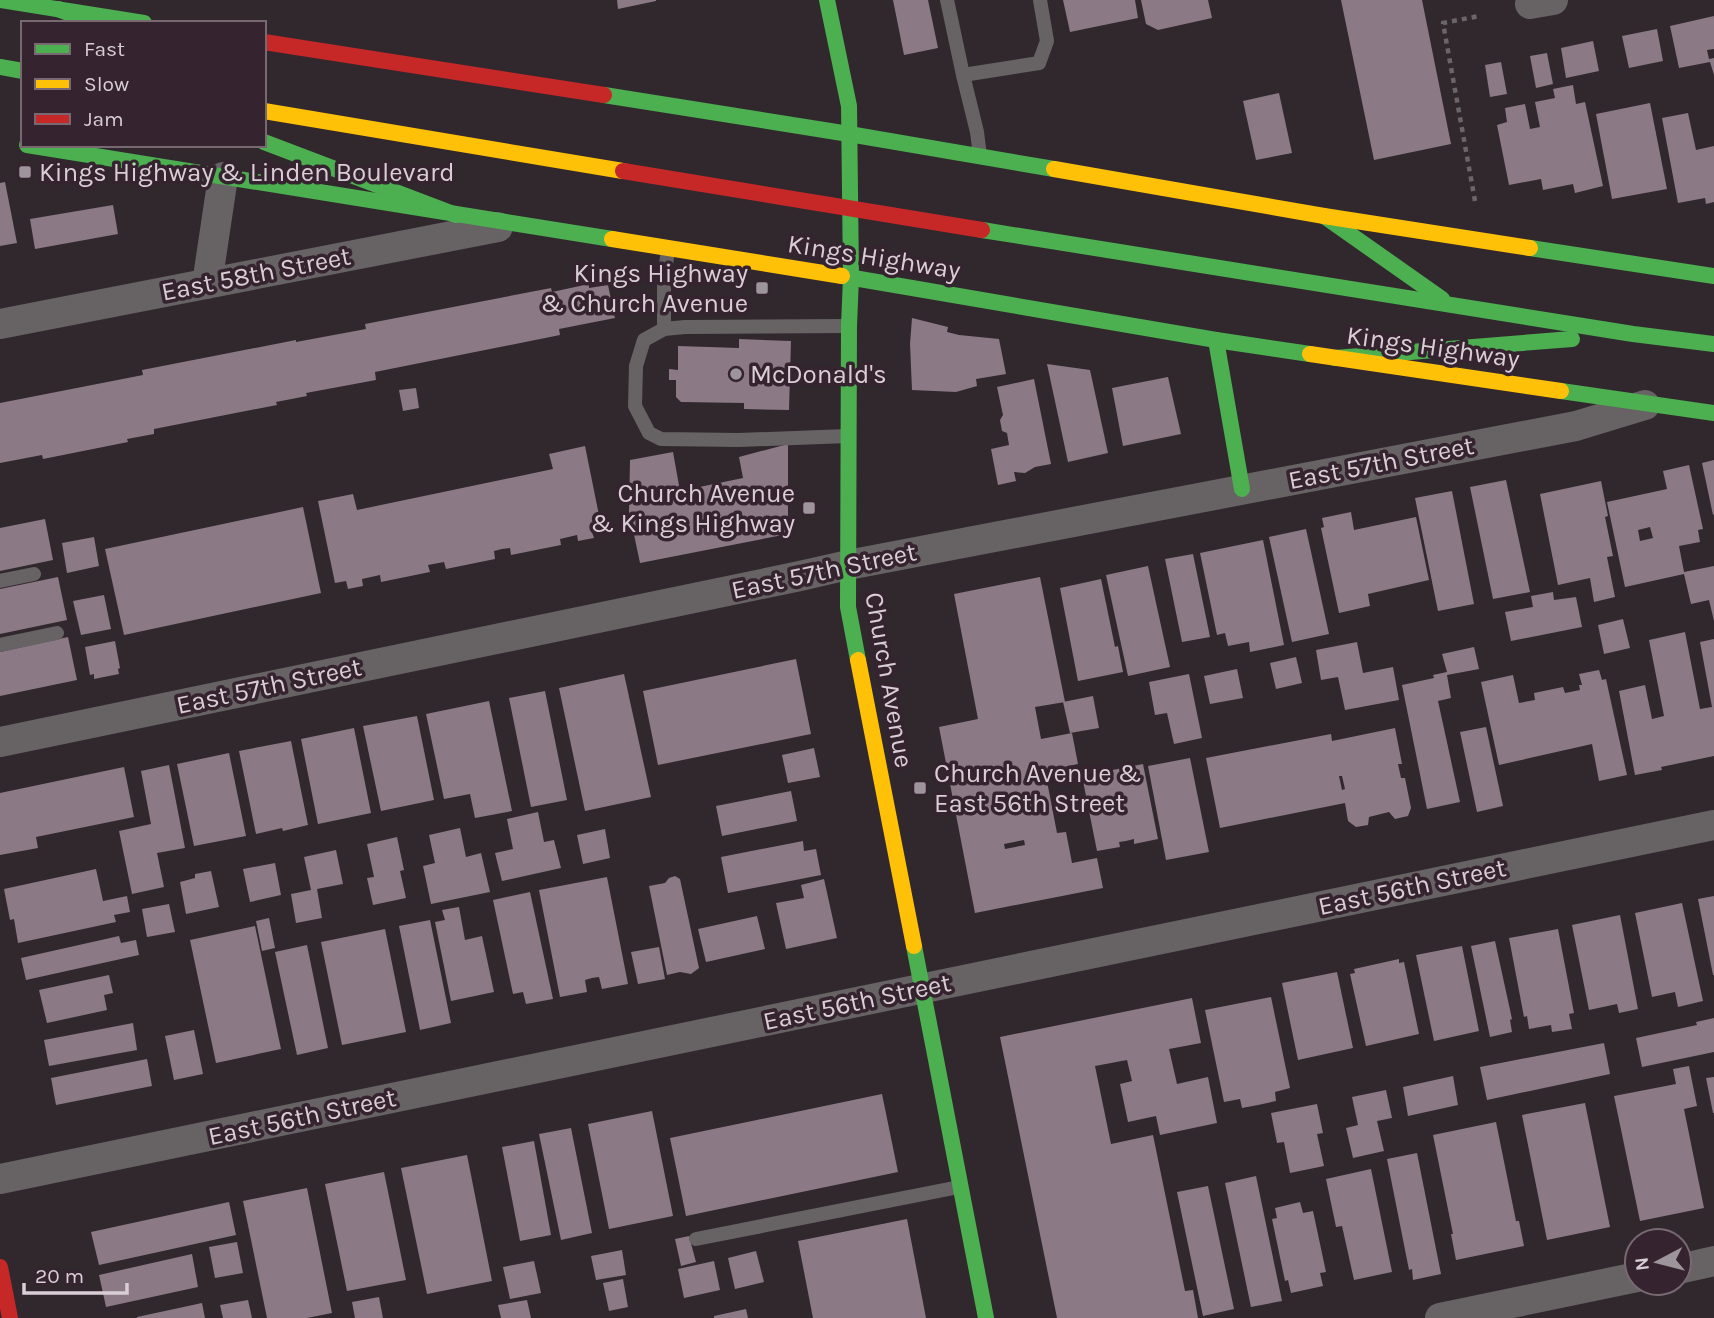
<svg xmlns="http://www.w3.org/2000/svg" width="1714" height="1318" viewBox="0 0 1714 1318" font-family="Karla,sans-serif">
<rect width="100%" height="100%" fill="#31282e"/>
<g fill="#8b7985" fill-rule="evenodd">
<polygon points="617,0 656,0 656,1 618,9"/>
<polygon points="893,0 928,0 938,48 904,55"/>
<polygon points="1063,0 1135,0 1138,18 1070,32"/>
<polygon points="1141,0 1208,0 1212,18 1158,30 1146,24"/>
<polygon points="1341,0 1422,0 1451,144 1374,160"/>
<polygon points="1714,16 1714,49 1707,50 1709,59 1714,58 1714,75 1710,62 1679,68 1670,26"/>
<polygon points="1657,29 1663,61 1629,68 1622,36"/>
<polygon points="1593,41 1599,71 1566,78 1561,48"/>
<polygon points="1547,53 1553,84 1536,88 1530,56"/>
<polygon points="1501,62 1507,94 1490,97 1485,65"/>
<polygon points="1573,85 1576,104 1585,102 1603,186 1575,193 1573,184 1543,190 1541,179 1509,185 1497,125 1507,122 1505,108 1525,104 1530,129 1540,127 1535,102 1555,98 1553,89"/>
<polygon points="1279,93 1292,153 1256,160 1243,101"/>
<polygon points="1650,103 1667,189 1612,199 1596,114"/>
<polygon points="1688,113 1696,150 1714,146 1714,202 1706,204 1705,198 1678,203 1662,118"/>
<polygon points="5,182 17,243 0,246 0,183"/>
<polygon points="113,205 118,234 35,249 30,219"/>
<polygon points="589,284 589,288 608,285 615,318 559,329 560,335 375,372 376,380 306,393 307,396 276,402 277,405 154,429 154,434 127,439 128,442 43,459 42,455 0,463 0,403 143,375 142,370 296,340 296,342 366,329 365,324 551,288 552,292"/>
<polygon points="912,318 948,327 947,332 959,335 999,339 1006,374 976,379 977,386 956,392 912,390 910,344"/>
<polygon points="739,339 791,341 789,410 744,409 744,403 681,402 676,397 676,380 669,380 669,369 678,370 678,346 739,348"/>
<polygon points="1047,364 1090,370 1108,453 1068,462"/>
<polygon points="1168,377 1181,434 1123,446 1112,388"/>
<polygon points="1034,379 1051,464 1035,467 1025,473 1014,472 1016,481 998,485 991,449 1009,445 1007,433 1002,431 1000,420 1003,415 997,387"/>
<polygon points="416,388 419,408 403,411 399,390"/>
<polygon points="788,444 788,534 640,563 629,511 630,460 673,452 680,491 743,478 739,457"/>
<polygon points="585,446 602,530 592,532 594,538 578,541 577,535 560,539 561,545 511,555 510,548 502,549 494,551 495,559 446,569 444,562 428,565 430,572 381,582 380,575 362,579 363,586 348,589 346,581 335,583 318,501 353,494 357,510 553,469 549,454"/>
<polygon points="1714,460 1714,514 1713,515 1702,463"/>
<path d="M1689 465 1703 529 1698 530 1700 542 1679 546 1684 572 1714 566V621L1709 600 1691 604 1684 574 1625 587 1607 502 1667 489 1663 471ZM1650 527 1653 538 1640 541 1638 530Z"/>
<polygon points="1506,480 1530,592 1493,599 1470,487"/>
<polygon points="1601,481 1608,516 1605,517 1613,556 1607,557 1615,597 1594,602 1590,578 1558,585 1540,494"/>
<polygon points="1452,491 1474,604 1438,611 1415,498"/>
<polygon points="303,507 321,593 124,635 105,549"/>
<polygon points="1351,512 1354,530 1416,517 1429,580 1368,594 1370,606 1339,613 1321,528 1324,527 1322,518"/>
<polygon points="45,519 53,560 0,571 0,528"/>
<polygon points="1306,529 1329,634 1292,642 1269,537"/>
<polygon points="94,537 99,566 67,573 62,543"/>
<polygon points="1263,540 1284,645 1250,652 1249,642 1228,646 1225,633 1217,635 1200,553"/>
<polygon points="1193,554 1210,637 1182,642 1165,559"/>
<polygon points="1148,566 1170,667 1128,676 1106,575"/>
<polygon points="58,577 67,620 0,634 0,589"/>
<path d="M1040 577 1065 702 1035 707 1041 739 1072 733 1078 764 1045 771 1057 833 1066 832 1072 863 1097 858 1103 888 975 913 939 727 978 719 954 594ZM1024 840 1025 845 1005 849 1004 844Z"/>
<polygon points="1101,579 1115,647 1118,646 1123,672 1078,681 1060,588"/>
<polygon points="1553,592 1554,600 1576,597 1582,627 1511,641 1505,612 1533,607 1531,596"/>
<polygon points="104,595 111,629 81,635 73,601"/>
<polygon points="1623,619 1630,648 1604,654 1598,625"/>
<polygon points="1685,632 1700,709 1712,707 1700,642 1714,639 1714,756 1661,767 1662,770 1635,775 1619,691 1645,685 1652,719 1664,716 1649,640"/>
<polygon points="68,637 77,680 0,696 0,652"/>
<polygon points="115,641 120,668 118,669 119,674 94,679 94,674 90,675 85,647"/>
<polygon points="1357,642 1363,673 1393,667 1399,700 1345,710 1338,677 1321,680 1316,650"/>
<polygon points="1474,647 1479,669 1447,675 1451,698 1438,701 1460,802 1427,809 1402,685 1434,678 1433,675 1447,672 1442,654"/>
<polygon points="1296,657 1302,683 1276,689 1270,663"/>
<polygon points="796,659 811,734 658,765 643,691"/>
<polygon points="1237,669 1243,698 1210,704 1204,676"/>
<polygon points="1599,670 1602,680 1606,679 1627,775 1599,781 1592,744 1499,765 1481,682 1513,675 1519,703 1535,700 1534,693 1563,687 1565,693 1580,690 1579,685 1582,685 1579,674"/>
<polygon points="624,674 651,797 585,811 559,688"/>
<polygon points="1189,674 1202,738 1174,744 1167,713 1155,715 1149,682"/>
<polygon points="545,691 567,800 531,807 509,698"/>
<polygon points="1093,696 1099,728 1070,733 1063,702"/>
<polygon points="489,701 512,811 475,818 470,794 444,799 426,714"/>
<polygon points="417,716 434,800 381,811 363,726"/>
<polygon points="1486,727 1503,806 1477,812 1460,732"/>
<polygon points="354,728 371,813 318,824 301,739"/>
<path d="M1395 728 1402 764H1398L1401 778H1405L1411 808 1408 816 1395 819 1389 812 1369 817 1368 825 1356 827 1348 821 1345 803 1220 828 1206 758 1331 734 1332 741ZM1339 776H1342L1345 789 1342 790Z"/>
<polygon points="291,741 308,825 283,831 282,828 256,834 239,751"/>
<polygon points="814,748 820,777 788,783 782,755"/>
<polygon points="229,753 246,836 194,846 177,764"/>
<polygon points="1190,758 1209,852 1166,860 1148,766"/>
<polygon points="1143,764 1158,839 1134,844 1134,839 1126,841 1119,842 1120,847 1097,851 1082,776"/>
<polygon points="169,765 185,848 157,853 164,887 132,894 119,831 151,824 141,771"/>
<polygon points="124,767 134,817 36,837 38,848 0,855 0,793"/>
<polygon points="791,791 797,821 722,836 716,806"/>
<polygon points="538,812 544,842 554,840 561,868 502,881 495,853 513,849 507,819"/>
<polygon points="460,828 466,857 481,853 490,892 431,904 423,866 435,863 429,835"/>
<polygon points="605,829 610,858 583,864 577,835"/>
<polygon points="397,837 404,870 400,871 406,898 373,905 367,878 374,877 367,844"/>
<polygon points="803,841 804,851 816,849 821,875 728,893 721,857"/>
<polygon points="336,850 343,884 317,889 322,918 296,923 291,894 311,890 304,857"/>
<polygon points="275,863 281,895 250,902 243,869"/>
<polygon points="96,869 103,901 127,896 130,912 114,915 116,922 18,943 14,919 10,920 4,889"/>
<polygon points="211,871 219,907 186,914 180,882 195,878 195,874"/>
<polygon points="675,876 680,879 699,968 691,974 680,972 667,975 649,886 665,883 669,878"/>
<polygon points="607,877 628,984 602,989 599,977 592,978 585,980 587,992 560,997 539,890"/>
<polygon points="824,879 837,938 786,949 776,903 804,898 801,885"/>
<polygon points="530,892 553,999 526,1004 523,992 513,994 493,900"/>
<polygon points="1714,896 1714,975 1713,975 1698,899"/>
<polygon points="1682,903 1703,1001 1678,1007 1675,992 1652,997 1635,913"/>
<polygon points="169,904 175,932 147,937 142,909"/>
<polygon points="459,907 465,940 482,936 494,992 451,1001 435,922 445,920 442,910"/>
<polygon points="1620,915 1638,1009 1619,1013 1617,1004 1589,1010 1572,925"/>
<polygon points="757,916 765,949 706,962 698,929"/>
<polygon points="269,918 275,948 262,951 256,921"/>
<polygon points="430,920 451,1023 420,1030 399,926"/>
<polygon points="255,926 281,1049 216,1063 190,940"/>
<polygon points="385,929 406,1032 342,1045 321,942"/>
<polygon points="1558,929 1574,1013 1569,1014 1572,1029 1552,1032 1551,1025 1529,1029 1527,1016 1524,1017 1509,938"/>
<polygon points="119,936 121,943 136,940 139,955 26,980 21,958"/>
<polygon points="1495,941 1512,1019 1510,1020 1512,1032 1490,1037 1471,946"/>
<polygon points="307,945 328,1048 297,1055 275,952"/>
<polygon points="1462,946 1479,1031 1434,1041 1416,955"/>
<polygon points="659,947 665,979 638,984 631,952"/>
<polygon points="1399,959 1399,963 1404,962 1419,1034 1366,1046 1350,974 1355,973 1354,969"/>
<polygon points="1337,972 1353,1048 1298,1060 1282,983"/>
<polygon points="109,975 113,993 104,995 107,1010 47,1023 39,990"/>
<polygon points="1271,997 1290,1088 1275,1092 1276,1101 1258,1105 1242,1108 1240,1099 1224,1102 1205,1010"/>
<polygon points="1192,998 1201,1043 1169,1049 1177,1084 1208,1077 1217,1123 1160,1135 1156,1116 1128,1122 1120,1084 1132,1081 1127,1060 1095,1066 1111,1144 1153,1135 1185,1291 1193,1290 1198,1318 1057,1318 1000,1037"/>
<polygon points="1714,1018 1714,1052 1642,1067 1636,1038 1697,1025 1696,1022"/>
<polygon points="133,1023 137,1050 49,1066 44,1040"/>
<polygon points="194,1030 203,1074 174,1080 165,1036"/>
<polygon points="1604,1043 1610,1074 1487,1100 1480,1067"/>
<polygon points="147,1059 152,1086 56,1105 51,1078"/>
<polygon points="1689,1066 1697,1106 1684,1109 1704,1208 1640,1221 1614,1096 1676,1084 1673,1069"/>
<polygon points="1453,1076 1458,1105 1408,1116 1403,1087"/>
<polygon points="1714,1077 1714,1113 1713,1113 1706,1078"/>
<polygon points="1386,1090 1392,1118 1377,1121 1384,1151 1353,1158 1346,1128 1358,1125 1352,1097"/>
<polygon points="882,1094 898,1172 686,1216 670,1138"/>
<polygon points="1585,1103 1610,1227 1547,1240 1522,1115"/>
<polygon points="1317,1104 1323,1133 1317,1134 1324,1166 1290,1173 1284,1142 1277,1143 1271,1113"/>
<polygon points="652,1111 673,1216 609,1229 588,1124"/>
<polygon points="1496,1122 1516,1221 1519,1221 1524,1246 1456,1260 1451,1234 1453,1234 1433,1135"/>
<polygon points="571,1128 592,1233 561,1240 539,1134"/>
<polygon points="534,1141 551,1235 520,1241 502,1147"/>
<polygon points="1417,1153 1441,1274 1413,1280 1412,1269 1409,1270 1387,1159"/>
<polygon points="467,1155 492,1281 427,1294 401,1168"/>
<polygon points="1371,1169 1392,1272 1354,1280 1342,1226 1336,1227 1326,1179"/>
<polygon points="384,1172 406,1280 347,1291 325,1184"/>
<polygon points="1256,1176 1282,1301 1251,1307 1225,1183"/>
<polygon points="1208,1186 1234,1309 1203,1316 1177,1192"/>
<polygon points="307,1188 332,1313 307,1318 267,1318 243,1201"/>
<polygon points="229,1202 236,1235 99,1265 91,1232"/>
<polygon points="1300,1202 1303,1213 1313,1211 1326,1272 1320,1273 1323,1286 1291,1293 1288,1280 1285,1281 1272,1219 1277,1218 1275,1208"/>
<polygon points="907,1219 926,1318 813,1318 798,1241"/>
<polygon points="689,1236 696,1262 681,1266 675,1239"/>
<polygon points="237,1242 243,1273 215,1278 209,1247"/>
<polygon points="622,1250 626,1275 596,1280 591,1256"/>
<polygon points="756,1251 764,1282 735,1289 728,1258"/>
<polygon points="192,1254 198,1287 106,1307 99,1275"/>
<polygon points="534,1261 541,1293 510,1299 503,1267"/>
<polygon points="714,1261 720,1290 684,1298 678,1269"/>
<polygon points="623,1279 628,1307 609,1311 603,1283"/>
<polygon points="379,1297 383,1318 355,1318 352,1302"/>
<polygon points="248,1300 252,1318 223,1318 220,1305"/>
<polygon points="527,1300 531,1318 501,1318 498,1305"/>
<polygon points="202,1303 205,1318 137,1318 137,1317"/>
<polygon points="746,1309 748,1318 714,1318 714,1316"/>
</g>
<g fill="none" stroke-linecap="round" stroke-linejoin="round">
<polyline stroke="#6a6569" stroke-width="4.5" stroke-dasharray="5 5" stroke-linecap="butt" points="1475,201 1443,23 1479,16"/>
<g stroke="#676365" stroke-width="14">
<polyline points="947,0 963,75 977,132 980,156"/>
<polyline points="963,75 1039,63 1047,41 1040,0"/>
<polyline points="847,326 685,327 664,329 644,340 636,366 635,406 649,433 661,439 739,440 848,436"/>
<polyline points="664,329 664,278 668,250"/>
<polyline points="0,581 34,574"/>
<polyline points="0,645 57,633"/>
<polyline points="696,1239 959,1187"/>
</g>
<g stroke="#676365" stroke-width="30">
<polyline points="1530,4 1553,0"/>
<polyline points="207,284 223,177"/>
<polyline points="0,324 498,227"/>
<polyline points="0,742 800,576 848,565 1576,426 1645,405"/>
<polyline points="0,1179 1714,825"/>
<polyline points="1679,1269 1714,1261"/>
<polyline points="1440,1318 1637,1277"/>
</g>
<g stroke="#4caf50" stroke-width="16">
<polyline points="0,0 144,23"/>
<polyline points="827,0 849,106 851,277 849,326 848,607 858,660"/>
<polyline points="58,9 94,23"/>
<polyline points="0,67 23,71"/>
<polyline points="604,95 849,134 1054,169"/>
<polyline points="264,142 456,215"/>
<polyline points="27,145 612,239"/>
<polyline points="1324,216 1442,299"/>
<polyline points="982,230 1633,334 1714,344"/>
<polyline points="1530,248 1714,276"/>
<polyline points="842,276 1216,340 1310,354"/>
<polyline points="1216,340 1242,489"/>
<polyline points="1335,358 1572,339"/>
<polyline points="1561,391 1714,413"/>
<polyline points="914,946 986,1318"/>
</g>
<g stroke="#ffc107" stroke-width="16">
<polyline points="264,111 623,171"/>
<polyline points="1054,169 1324,216 1530,248"/>
<polyline points="612,239 842,276"/>
<polyline points="1310,354 1561,391"/>
<polyline points="858,660 914,946"/>
</g>
<g stroke="#c62828" stroke-width="16">
<polyline points="264,42 604,95"/>
<polyline points="623,171 982,230"/>
<polyline points="0,1267 10,1318"/>
</g>
</g>
<g fill="#9e949b" stroke="#35242f" stroke-width="2.5">
<rect x="18" y="165" width="14" height="14" rx="3.5"/>
<rect x="755" y="281" width="14" height="14" rx="3.5"/>
<circle cx="736" cy="374" r="7"/>
<rect x="802" y="501" width="14" height="14" rx="3.5"/>
<rect x="913" y="781" width="14" height="14" rx="3.5"/>
</g>
<g text-anchor="middle" dominant-baseline="central" stroke-width="7" stroke-linejoin="round" paint-order="stroke">
<g font-size="26" fill="#d9ced5" stroke="#35242f" text-anchor="start">
<text x="39" y="172">Kings Highway &amp; Linden Boulevard</text>
<text x="748" y="273" text-anchor="end">Kings Highway<tspan x="748" dy="30">&amp; Church Avenue</tspan></text>
<text x="750" y="374">McDonald's</text>
<text x="795" y="493" text-anchor="end">Church Avenue<tspan x="795" dy="30">&amp; Kings Highway</tspan></text>
<text x="934" y="773">Church Avenue &amp;<tspan x="934" dy="30">East 56th Street</tspan></text>
</g>
<g font-size="26" fill="#d9ced5" stroke="#35242f">
<text transform="translate(874 257) rotate(9)">Kings Highway</text>
<text transform="translate(256 274) rotate(-11)">East 58th Street</text>
<text transform="translate(1433 347) rotate(8)">Kings Highway</text>
<text transform="translate(1381 463) rotate(-11)">East 57th Street</text>
<text transform="translate(824 571) rotate(-12)">East 57th Street</text>
<text transform="translate(889 680) rotate(80)">Church Avenue</text>
<text transform="translate(269 686) rotate(-12)">East 57th Street</text>
<text transform="translate(1412 887) rotate(-12)">East 56th Street</text>
<text transform="translate(857 1002) rotate(-12)">East 56th Street</text>
<text transform="translate(302 1117) rotate(-12)">East 56th Street</text>
</g>
</g>
<rect x="21" y="21" width="245" height="126" fill="#35242f" stroke="#776871" stroke-width="2"/>
<rect x="35" y="44" width="35" height="10" fill="#4caf50" stroke="#776871" stroke-width="2"/>
<text x="84" y="56" font-size="21" fill="#d9ced5">Fast</text>
<rect x="35" y="79" width="35" height="10" fill="#ffc107" stroke="#776871" stroke-width="2"/>
<text x="84" y="91" font-size="21" fill="#d9ced5">Slow</text>
<rect x="35" y="114" width="35" height="10" fill="#c62828" stroke="#776871" stroke-width="2"/>
<text x="84" y="126" font-size="21" fill="#d9ced5">Jam</text>
<g transform="translate(1658 1262) rotate(263)"><circle r="33" fill="#35242f" stroke="#776871" stroke-width="2"/>
<path d="M0-5L12 26L0 18L-12 26Z" fill="#9e949b"/>
<text y="-10" font-size="19" font-weight="bold" text-anchor="middle" fill="#d9ced5">N</text>
</g>
<path d="M24 1283v10h103v-10" fill="none" stroke="#d9ced5" stroke-width="3.5"/>
<text x="35" y="1283" font-size="21" fill="#d9ced5" stroke="#35242f" stroke-width="5" paint-order="stroke">20 m</text>
</svg>
